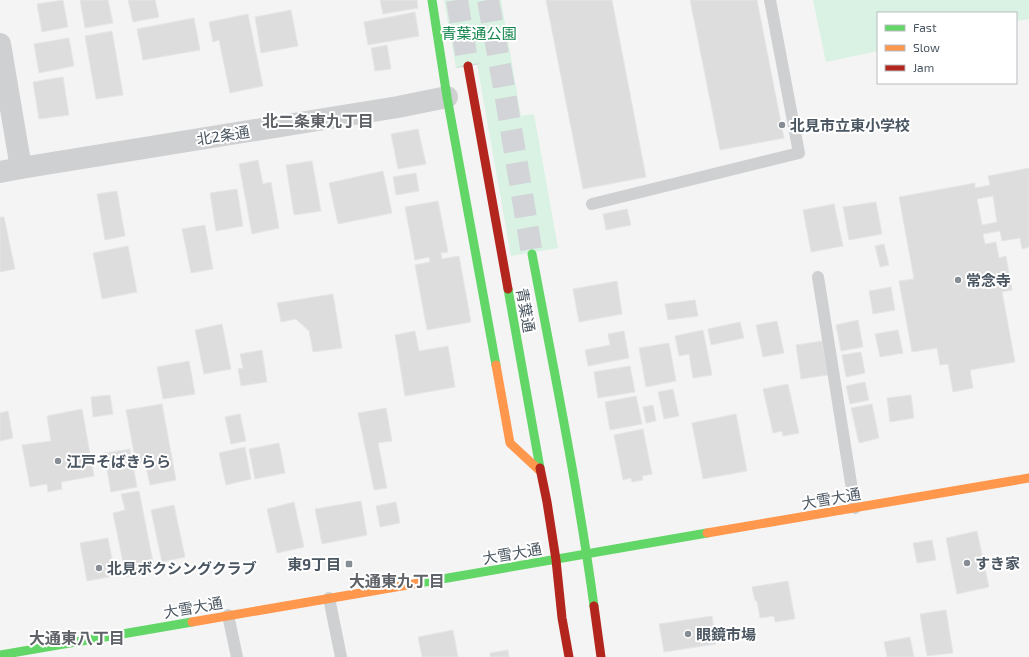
<svg xmlns="http://www.w3.org/2000/svg" width="1029" height="657" viewBox="0 0 1029 657" font-family="'Exo 2','Noto Sans JP',sans-serif">
<rect width="100%" height="100%" fill="#f4f4f4"/>
<g fill="#d9f2e3">
<polygon points="444,0 501,0 521,116 534,114 558,248 511,256 477,64 456,68"/>
<polygon points="813,0 1029,0 1029,19 1016,21 1016,13 878,13 878,51 826,62"/>
</g>
<g fill="#ddddde" stroke="#e5e6e7" fill-rule="evenodd">
<polygon points="63,0 68,27 42,32 37,4"/>
<polygon points="80,0 108,0 113,23 85,28"/>
<polygon points="128,0 155,0 159,17 133,22"/>
<polygon points="380,0 417,0 418,8 383,14"/>
<polygon points="546,0 612,0 646,177 583,189"/>
<polygon points="690,0 757,0 784,138 720,150"/>
<polygon points="291,10 298,46 261,53 255,17"/>
<polygon points="415,12 419,36 368,45 364,22"/>
<polygon points="248,14 263,86 230,93 219,40 213,42 209,22"/>
<polygon points="194,18 200,50 143,60 137,29"/>
<polygon points="112,31 123,95 96,99 85,36"/>
<polygon points="69,38 74,66 39,73 34,44"/>
<polygon points="387,45 391,69 375,71 371,48"/>
<polygon points="63,77 69,115 39,119 33,82"/>
<polygon points="418,129 426,164 398,169 391,134"/>
<polygon points="258,160 263,184 271,182 279,228 252,234 239,164"/>
<polygon points="312,161 321,211 294,215 286,165"/>
<path d="M1029 168V247L1022 249 1020 238 1002 241 1000 231 983 234 985 244 996 242 999 258 1006 256 1012 290 1002 292 1015 362 970 370 973 388 953 392 948 364 940 365 937 348 912 352 899 281 914 279 899 197 975 183V188L990 185 988 176ZM993 196 997 222 982 225 977 199Z"/>
<polygon points="383,171 392,213 338,224 329,183"/>
<polygon points="416,173 419,191 396,195 393,177"/>
<polygon points="237,189 243,226 216,231 210,193"/>
<polygon points="117,191 125,236 105,240 97,194"/>
<polygon points="438,201 448,252 441,253 442,259 459,256 471,322 427,330 415,265 430,262 429,257 415,260 405,207"/>
<polygon points="876,202 882,234 849,240 843,207"/>
<polygon points="834,204 843,246 811,252 803,210"/>
<polygon points="627,209 631,225 606,230 603,214"/>
<polygon points="0,217 4,217 15,269 0,272"/>
<polygon points="205,225 213,269 191,273 182,229"/>
<polygon points="884,244 889,265 880,267 875,246"/>
<polygon points="128,246 137,292 102,299 93,253"/>
<polygon points="617,281 622,314 579,322 573,289"/>
<polygon points="891,287 895,310 873,314 869,291"/>
<polygon points="333,294 342,348 313,352 309,331 296,319 281,322 277,303"/>
<polygon points="695,300 698,316 668,320 665,304"/>
<polygon points="858,320 863,347 841,351 836,325"/>
<polygon points="777,321 784,353 763,357 756,325"/>
<polygon points="740,322 744,338 711,345 708,329"/>
<polygon points="222,324 231,369 204,374 195,330"/>
<polygon points="703,330 712,375 693,378 689,354 679,356 675,336"/>
<polygon points="898,330 903,353 880,357 875,334"/>
<polygon points="415,331 419,351 448,346 455,387 405,396 395,335"/>
<polygon points="624,331 629,358 588,366 585,350 610,345 608,334"/>
<polygon points="822,341 828,375 801,379 796,345"/>
<polygon points="669,343 676,381 646,387 639,348"/>
<polygon points="262,350 267,382 241,386 238,369 243,368 240,354"/>
<polygon points="861,352 865,373 846,377 842,355"/>
<polygon points="189,361 195,394 163,399 157,367"/>
<polygon points="630,366 635,392 598,398 594,372"/>
<polygon points="865,382 869,400 850,404 846,386"/>
<polygon points="788,384 799,433 783,436 782,431 773,433 763,389"/>
<polygon points="673,389 679,416 664,419 658,392"/>
<polygon points="110,395 113,414 93,417 91,397"/>
<polygon points="911,395 914,418 890,422 887,398"/>
<polygon points="636,396 642,424 610,430 605,402"/>
<polygon points="162,404 176,480 150,485 145,462 136,463 126,410"/>
<polygon points="872,404 879,438 859,443 851,408"/>
<polygon points="653,405 656,421 646,423 643,407"/>
<polygon points="386,408 392,441 378,443 387,488 374,490 358,413"/>
<polygon points="82,409 94,476 61,482 62,489 48,492 47,484 30,487 22,445 51,441 47,416"/>
<polygon points="8,411 13,438 0,441 0,413"/>
<polygon points="240,414 246,441 231,444 225,417"/>
<polygon points="736,414 747,471 703,479 692,423"/>
<polygon points="643,429 652,474 642,476 643,480 632,482 631,478 623,480 614,435"/>
<polygon points="279,443 285,473 255,479 249,449"/>
<polygon points="245,447 251,479 226,485 219,453"/>
<polygon points="130,449 137,487 111,492 104,453"/>
<polygon points="139,491 155,572 126,577 113,513 125,510 121,494"/>
<polygon points="361,501 367,535 322,544 315,509"/>
<polygon points="294,502 304,547 277,553 267,509"/>
<polygon points="396,502 400,523 380,527 376,506"/>
<polygon points="174,505 185,557 162,562 151,510"/>
<polygon points="977,531 989,587 957,594 946,538"/>
<polygon points="108,538 115,576 87,581 80,543"/>
<polygon points="932,540 936,560 917,563 913,543"/>
<polygon points="788,581 795,619 775,622 774,616 760,618 757,601 755,601 752,587"/>
<polygon points="946,610 953,653 927,656 920,614"/>
<polygon points="712,616 716,644 664,652 659,624"/>
<polygon points="453,630 458,657 422,657 418,637"/>
<polygon points="910,637 914,657 887,657 884,642"/>
<polygon points="508,650 509,657 490,657 490,653"/>
</g>
<g fill="none" stroke-linecap="round" stroke-linejoin="round">
<g stroke="#d2d4d7" stroke-width="22" stroke-dasharray="22 11" stroke-linecap="butt">
<polyline points="457,0 468,66"/>
<polyline points="488,0 505,93 532,254"/>
</g>
<g stroke="#ced0d2" stroke-width="12">
<polyline points="592,204 799,153 770,0"/>
<polyline points="818,277 855,508"/>
<polyline points="329,598 341,657"/>
<polyline points="228,615 237,657"/>
</g>
<g stroke="#ced0d2" stroke-width="22">
<polyline points="0,44 21,168"/>
<polyline points="0,172 21,168 398,107 447,97"/>
</g>
<g stroke="#63d668" stroke-width="9">
<polyline points="432,0 447,97 496,365"/>
<path d="M532 254C554 371 578 488 594 606"/>
<polyline points="508,289 540,468"/>
<polyline points="419,583 707,533"/>
<polyline points="0,655 192,622"/>
</g>
<g stroke="#ff974d" stroke-width="9">
<polyline points="496,365 510,443 540,471"/>
<polyline points="707,533 1029,478"/>
<polyline points="192,622 419,583"/>
</g>
<g stroke="#b3261e" stroke-width="9">
<polyline points="468,66 508,289"/>
<polyline points="540,468 547,502 556,560 562,618 569,657"/>
<polyline points="594,606 601,657"/>
</g>
</g>
<g fill="#868d94" stroke="#fff" stroke-width="1.5">
<circle cx="782" cy="125" r="4"/>
<circle cx="958" cy="280" r="4"/>
<circle cx="58" cy="461" r="4"/>
<circle cx="967" cy="563" r="4"/>
<rect x="345" y="560" width="8" height="8" rx="2"/>
<circle cx="99" cy="568" r="4"/>
<circle cx="688" cy="634" r="4"/>
</g>
<g text-anchor="middle" dominant-baseline="central" stroke-width="4" stroke-linejoin="round" paint-order="stroke">
<g font-size="15" fill="#17864f" stroke="#fff">
<text x="479" y="33">青葉通公園</text>
</g>
<g font-size="15" font-weight="bold" fill="#4a5661" stroke="#fff" text-anchor="start">
<text x="790" y="125">北見市立東小学校</text>
<text x="966" y="280">常念寺</text>
<text x="66" y="461">江戸そばきらら</text>
<text x="975" y="563">すき家</text>
<text x="341" y="564" text-anchor="end">東9丁目</text>
<text x="107" y="568">北見ボクシングクラブ</text>
<text x="696" y="634">眼鏡市場</text>
</g>
<g font-size="15" fill="#4a5661" stroke="#fff">
<text transform="translate(223 135) rotate(-9)">北2条通</text>
<text transform="translate(526 310) rotate(80)">青葉通</text>
<text transform="translate(831 498) rotate(-10)">大雪大通</text>
<text transform="translate(512 553) rotate(-10)">大雪大通</text>
<text transform="translate(193 607) rotate(-10)">大雪大通</text>
</g>
<g font-size="16" font-weight="bold" fill="#5f6368" stroke="#fff">
<text x="318" y="120">北二条東九丁目</text>
<text x="397" y="580">大通東九丁目</text>
<text x="77" y="637">大通東八丁目</text>
</g>
</g>
<rect x="877" y="12" width="140" height="72" fill="#ffffff" stroke="#b7bbc0"/>
<rect x="885" y="25" width="20" height="6" fill="#63d668" stroke="#b7bbc0"/>
<text x="913" y="32" font-size="12" fill="#4a5661">Fast</text>
<rect x="885" y="45" width="20" height="6" fill="#ff974d" stroke="#b7bbc0"/>
<text x="913" y="52" font-size="12" fill="#4a5661">Slow</text>
<rect x="885" y="65" width="20" height="6" fill="#b3261e" stroke="#b7bbc0"/>
<text x="913" y="72" font-size="12" fill="#4a5661">Jam</text>
</svg>
